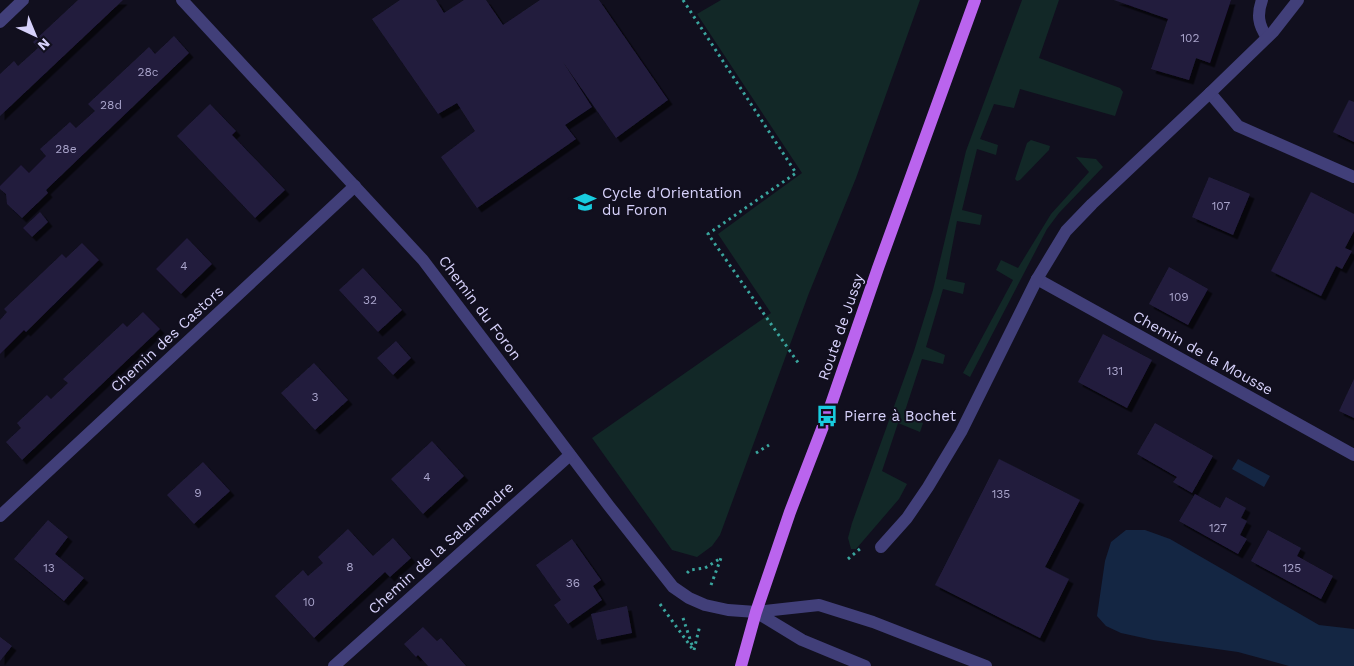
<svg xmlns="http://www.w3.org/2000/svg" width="1354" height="666" viewBox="0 0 1354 666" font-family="'Work Sans',sans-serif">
<defs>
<filter id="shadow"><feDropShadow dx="4.5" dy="4.5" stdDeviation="0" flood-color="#0009"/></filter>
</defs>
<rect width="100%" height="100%" fill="#110f1e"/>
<g fill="#122827">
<polygon points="721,0 920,0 856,178 809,293 720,535 712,546 697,557 672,550 592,438 771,313 718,234 802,173 697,14"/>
<polygon points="1022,0 1059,0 1039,58 1120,88 1123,92 1115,116 1020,89 1014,108 994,104 980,139 998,145 996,155 977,149 962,210 982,215 980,225 957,221 946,279 965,283 963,294 943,289 926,347 945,355 943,364 922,359 904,414 923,423 920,432 898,423 882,471 907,484 899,499 856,549 851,549 848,538 852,523 914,351 933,290 966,151"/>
<polygon points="1031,140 1050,146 1049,150 1020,180 1017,181 1015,179 1027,143"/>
<polygon points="1076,157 1096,159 1103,167 1059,213 1047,229 970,377 963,373 1013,280 996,270 1001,260 1018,268 1051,214 1089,172"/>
</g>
<g fill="#142643">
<polygon points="1238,459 1270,476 1264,487 1232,469"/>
<polygon points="1126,530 1145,530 1170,539 1319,625 1354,629 1354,666 1289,666 1238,652 1153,640 1121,633 1106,626 1097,616 1105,561 1111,542"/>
</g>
<g fill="#231d3d" filter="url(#shadow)">
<polygon points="78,0 123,0 0,116 0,74 14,61 18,66 38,48 33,42"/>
<polygon points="400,0 436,0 444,13 464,0 486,0 503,25 540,0 599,0 668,100 616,138 563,62 592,107 565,125 576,139 477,208 441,157 475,131 457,103 438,114 372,19"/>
<polygon points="1114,0 1231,0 1210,63 1196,58 1189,80 1151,69 1168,19"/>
<polygon points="174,36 189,53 46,190 48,193 22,218 7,204 6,194 0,189 0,186 21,165 29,173 46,156 40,149 70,122 76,128 95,111 88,104 149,47 155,54"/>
<polygon points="1349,100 1354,102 1354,142 1333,132"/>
<polygon points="210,104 236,131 232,135 285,190 255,218 177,136"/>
<polygon points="1209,177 1250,194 1233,235 1192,217"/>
<polygon points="1311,192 1354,214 1354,231 1345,248 1352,251 1342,269 1336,266 1321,296 1271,271"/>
<polygon points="40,212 48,222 32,237 23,228"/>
<polygon points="187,238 212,264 181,294 156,269"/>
<polygon points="82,243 99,260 26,332 24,330 0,354 0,320 7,312 4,309 62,254 66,258"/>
<polygon points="1169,267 1208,289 1188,325 1149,304"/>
<polygon points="363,268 402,310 378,332 339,290"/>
<polygon points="143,312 160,329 22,460 6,442 21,428 17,423 47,395 51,399 68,383 63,379 123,323 127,327"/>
<polygon points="1103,334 1152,360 1127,408 1078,382"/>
<polygon points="396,341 411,358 393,375 377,358"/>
<polygon points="314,363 348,400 315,430 281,393"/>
<polygon points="1354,379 1354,418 1339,411"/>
<polygon points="1155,423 1213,456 1192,493 1173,482 1177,477 1137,454"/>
<polygon points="432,441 464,476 423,514 391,479"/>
<polygon points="999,459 1080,500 1045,567 1069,579 1040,638 935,585"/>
<polygon points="203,462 230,491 194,524 167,495"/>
<polygon points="1195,494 1220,508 1226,497 1246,508 1241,518 1247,521 1240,535 1247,539 1238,554 1179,521"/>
<polygon points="48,520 68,537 55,554 84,578 64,601 14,559"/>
<polygon points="348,529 373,556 393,538 411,558 390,577 385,572 314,638 275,596 303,570 308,576 323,563 318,557"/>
<polygon points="1268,530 1301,548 1297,556 1333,576 1321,599 1251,561"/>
<polygon points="572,539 601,580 593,586 602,600 568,624 554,605 561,600 536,565"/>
<polygon points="627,606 632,633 597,640 591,614"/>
<polygon points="423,627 437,641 441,638 466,666 428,666 418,655 416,657 404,644"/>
<polygon points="0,637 12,646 0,661"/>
</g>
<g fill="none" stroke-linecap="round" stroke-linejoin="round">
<g stroke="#3aa59e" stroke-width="3" stroke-dasharray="2.5 4" stroke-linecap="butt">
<polyline points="683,0 796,173 708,234 799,364"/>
<polyline points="756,453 769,445"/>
<polyline points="848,559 861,548"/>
<polyline points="687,573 690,570 705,568 721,558"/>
<polyline points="711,585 721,558"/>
<polyline points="660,604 694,651"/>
<polyline points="683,618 693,648"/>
<polyline points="694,650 700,625"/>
</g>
<g stroke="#413f79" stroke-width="12">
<polyline points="182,0 423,260 609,506 673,587 689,598 705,605 728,610 756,612 819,605 873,622 986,666"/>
<path d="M1262 0C1257 14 1258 25 1267 37"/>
<polyline points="0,22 23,0"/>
<polyline points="1210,93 1238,126 1354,177"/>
<polyline points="1037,279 1354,455"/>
<polyline points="0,516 355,186"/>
<polyline points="881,547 907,518 928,487 961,432 1037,279 1066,231 1092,204 1210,93 1273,32 1298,0"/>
<polyline points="756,612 802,640 865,666"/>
<polyline points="334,666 570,455"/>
</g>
<polyline stroke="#ba64ee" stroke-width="12" points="741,666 756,612 790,512 827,416 878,268 975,0"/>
</g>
<defs>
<g id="school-bare" transform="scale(1.725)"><path d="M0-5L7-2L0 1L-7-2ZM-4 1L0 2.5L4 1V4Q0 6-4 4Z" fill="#18ccdf" stroke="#110f1e" stroke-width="2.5" paint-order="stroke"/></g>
<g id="bus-bare" transform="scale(1.725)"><path d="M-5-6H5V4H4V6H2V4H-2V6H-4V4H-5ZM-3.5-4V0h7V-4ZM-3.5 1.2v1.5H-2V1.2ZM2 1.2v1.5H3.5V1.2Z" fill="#18ccdf" stroke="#110f1e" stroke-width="2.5" paint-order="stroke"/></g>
</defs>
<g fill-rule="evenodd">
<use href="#school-bare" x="585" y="202"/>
<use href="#bus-bare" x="827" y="416"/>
</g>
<g text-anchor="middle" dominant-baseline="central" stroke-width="4" stroke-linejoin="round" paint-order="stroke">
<g font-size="12" fill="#a9a4cb">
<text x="1190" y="38">102</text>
<text x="148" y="72">28c</text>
<text x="111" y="105">28d</text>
<text x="66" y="149">28e</text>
<text x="1221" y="206">107</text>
<text x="184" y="266">4</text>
<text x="1179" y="297">109</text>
<text x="370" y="300">32</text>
<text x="1115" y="371">131</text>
<text x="315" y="397">3</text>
<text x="427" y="477">4</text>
<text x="198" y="493">9</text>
<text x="1001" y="494">135</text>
<text x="1218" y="528">127</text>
<text x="350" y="567">8</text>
<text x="49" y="568">13</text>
<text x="1292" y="568">125</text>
<text x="573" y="583">36</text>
<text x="309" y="602">10</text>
</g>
<g font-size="15" fill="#d6d1fa" stroke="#110f1e" text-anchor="start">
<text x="602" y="193">Cycle d'Orientation<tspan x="602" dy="17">du Foron</tspan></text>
<text x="844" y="416">Pierre à Bochet</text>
</g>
<g font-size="15" fill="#d6d1fa" stroke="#110f1e">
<text transform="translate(480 308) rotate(53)">Chemin du Foron</text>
<text transform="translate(841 327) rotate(-71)">Route de Jussy</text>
<text transform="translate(167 339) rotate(-43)">Chemin des Castors</text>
<text transform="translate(1203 353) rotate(29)">Chemin de la Mousse</text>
<text transform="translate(441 548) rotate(-42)">Chemin de la Salamandre</text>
</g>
</g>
<g transform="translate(35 35) rotate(136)" stroke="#110f1e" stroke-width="4" paint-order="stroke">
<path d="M0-4L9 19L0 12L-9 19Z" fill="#d6d1fa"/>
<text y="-8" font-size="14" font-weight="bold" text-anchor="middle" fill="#d6d1fa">N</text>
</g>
</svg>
